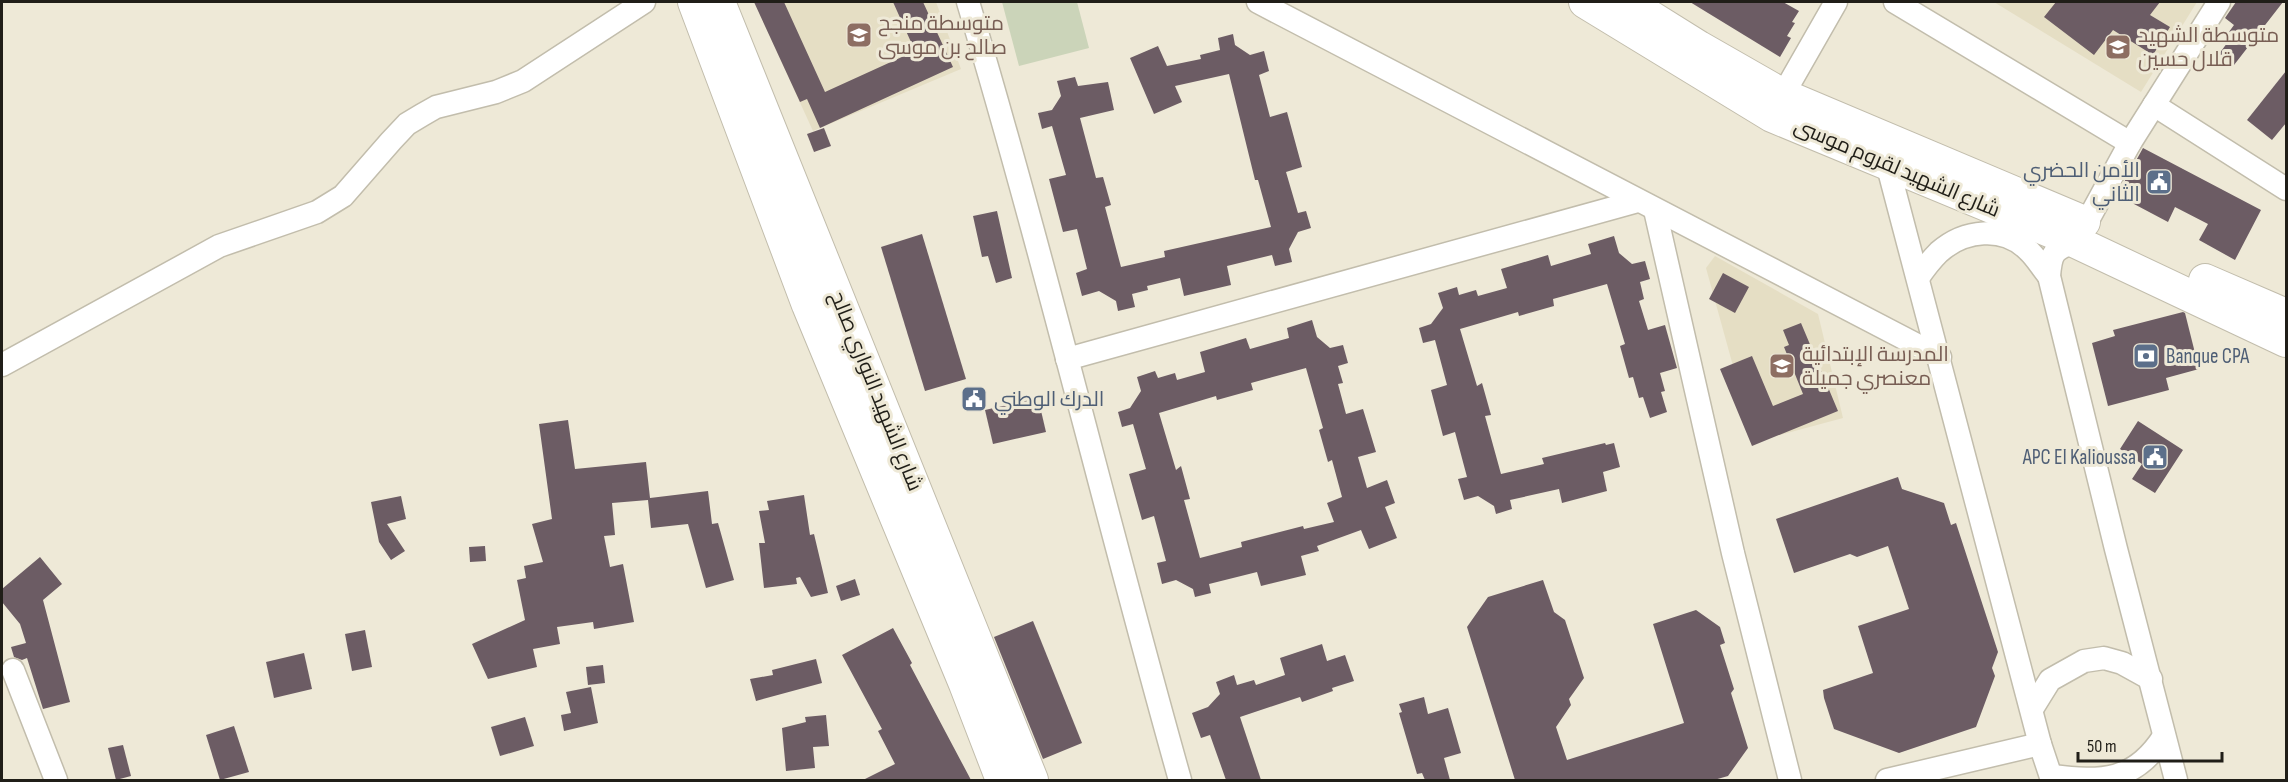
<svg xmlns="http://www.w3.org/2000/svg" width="2288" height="782" viewBox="0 0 2288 782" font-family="'Sofia Sans Condensed',Cairo,sans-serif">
<rect width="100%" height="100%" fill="#eee9d7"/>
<g fill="#e5dec4">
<polygon points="754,2 936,2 961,69 813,131"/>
<polygon points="1994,2 2197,2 2141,92"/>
<polygon points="1715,256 1818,314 1843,418 1754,442 1706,268"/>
</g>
<polygon fill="#cbd4b9" points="1002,2 1077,2 1089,48 1019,66"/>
<g fill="#6c5c64" fill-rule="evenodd">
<polygon points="754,2 784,2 825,92 915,51 893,2 923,2 953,67 820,128 807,99 800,102"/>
<polygon points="1690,2 1783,2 1799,11 1792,22 1795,23 1787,36 1791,38 1780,57"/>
<polygon points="2056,2 2160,2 2150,15 2170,27 2153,55 2113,30 2094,55 2044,17"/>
<polygon points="2236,2 2283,2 2234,65 2219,54 2230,39 2226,36 2234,25 2225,18"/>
<polygon points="1233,34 1235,45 1250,55 1264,51 1269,71 1259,75 1270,117 1287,112 1302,167 1286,172 1298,213 1306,211 1311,228 1298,232 1289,249 1292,262 1275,266 1272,255 1227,266 1231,285 1184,296 1180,278 1147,286 1148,290 1132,294 1135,307 1118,311 1116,301 1099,291 1082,296 1076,273 1087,269 1077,229 1063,232 1049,179 1066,175 1052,126 1042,129 1038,113 1052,110 1061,96 1057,81 1075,77 1078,86 1108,82 1114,110 1080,118 1096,178 1103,177 1111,205 1105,207 1121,267 1165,257 1164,251 1271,227 1258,180 1255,180 1229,74 1175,86 1182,102 1154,114 1130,58 1158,46 1167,66 1201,59 1200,55 1220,50 1218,38"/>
<polygon points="2286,71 2286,123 2272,140 2247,120"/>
<polygon points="824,128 831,146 814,152 807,134"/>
<polygon points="2143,148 2261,210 2235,260 2199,240 2208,224 2175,207 2168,222 2117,195"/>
<polygon points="997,211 1012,278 996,283 988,256 982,257 973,216"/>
<polygon points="922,234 966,379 925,391 881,247"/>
<polygon points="1614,236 1619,253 1632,264 1645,261 1650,279 1640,282 1644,299 1639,301 1648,330 1665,325 1677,368 1660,373 1665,391 1661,392 1667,412 1650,418 1643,397 1639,398 1633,377 1629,378 1620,346 1625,344 1607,284 1553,299 1554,306 1519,316 1518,312 1460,329 1477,386 1482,383 1491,415 1485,416 1501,474 1544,464 1542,458 1605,443 1606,445 1614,443 1620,467 1603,472 1607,491 1562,503 1559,489 1510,500 1512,509 1496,514 1494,506 1478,496 1464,500 1458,479 1467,477 1455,432 1443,436 1431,390 1447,385 1435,340 1423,343 1419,328 1431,324 1443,308 1438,293 1457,287 1459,295 1476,290 1478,296 1507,288 1501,269 1548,255 1551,266 1591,254 1588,244"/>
<polygon points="1723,273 1749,287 1735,313 1709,299"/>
<polygon points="2183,312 2185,313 2199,369 2166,378 2169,390 2108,406 2092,343 2115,336 2113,330"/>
<path d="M1312 320 1317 337 1330 348 1343 345 1348 363 1338 366 1343 383 1338 384 1346 414 1363 409 1376 452 1358 457 1367 488 1387 480 1395 503 1385 507 1397 538 1369 549 1361 530 1317 546 1319 551 1301 556 1306 575 1261 586 1257 572 1209 584 1211 593 1195 597 1193 589 1176 580 1162 584 1157 563 1166 561 1154 516 1142 520 1129 474 1146 469 1133 424 1122 427 1118 412 1130 408 1141 391 1137 377 1155 371 1158 378 1175 373 1177 380 1205 372 1200 352 1246 338 1250 349 1289 338 1287 328ZM1306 368 1323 428 1319 430 1328 462 1332 460 1342 497 1327 503 1334 522 1304 529 1303 526 1241 542 1242 547 1200 558 1184 500 1190 499 1181 466 1176 470 1159 413 1216 396 1217 400 1253 390 1251 383Z"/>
<polygon points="1801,323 1838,411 1752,446 1720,369 1752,356 1773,406 1803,394 1784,347 1789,345 1783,330"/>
<polygon points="1038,398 1046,432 993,444 985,410"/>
<polygon points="568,420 575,469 646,462 650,498 708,491 712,524 718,523 734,580 706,588 688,524 651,528 648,500 612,503 615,535 604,536 610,567 623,564 634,622 594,629 593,622 557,627 560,644 533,649 537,667 488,679 472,644 525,620 517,580 526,578 524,566 543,562 532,524 552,519 539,424"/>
<polygon points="2138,421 2183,450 2155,493 2132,479 2142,464 2120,449"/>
<polygon points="1898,477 1902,489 1944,503 1951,525 1956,523 1998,652 1992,668 1995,676 1976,727 1899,753 1834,729 1824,698 1823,690 1873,673 1858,626 1909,609 1888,546 1857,557 1850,554 1794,573 1776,519"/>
<polygon points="804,495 810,535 814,534 828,593 811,597 800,577 796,578 797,584 764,588 759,543 765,543 759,511 769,510 767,501"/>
<polygon points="401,496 406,519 387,524 405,551 391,560 379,542 371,502"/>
<polygon points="485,546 486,561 470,562 469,547"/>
<polygon points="40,557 62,584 43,600 70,702 43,709 27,658 22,660 14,657 11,647 26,643 20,624 2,602 2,589"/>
<polygon points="855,579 860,595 841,601 836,586"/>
<polygon points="1543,580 1554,612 1565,620 1584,678 1569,699 1571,705 1556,727 1567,760 1684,723 1653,624 1696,610 1720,627 1725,643 1720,645 1734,689 1731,693 1748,748 1728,776 1714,780 1515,780 1467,627 1488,597"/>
<polygon points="1033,621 1082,743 1043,759 994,637"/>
<polygon points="893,628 912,663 910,665 971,780 863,780 895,764 878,731 882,729 842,655"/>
<polygon points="365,630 372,667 352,671 345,634"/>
<polygon points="1322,644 1327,661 1345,655 1354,681 1332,688 1333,691 1302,702 1300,697 1240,717 1261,780 1226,780 1210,735 1201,738 1192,713 1208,707 1220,694 1216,682 1234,675 1237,685 1254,680 1256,685 1285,675 1280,658"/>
<polygon points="304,653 312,689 274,698 266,662"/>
<polygon points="816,659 822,683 756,701 750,679 773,675 772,670"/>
<polygon points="603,665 605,683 588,685 586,667"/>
<polygon points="591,687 598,723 564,731 561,715 571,713 566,692"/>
<polygon points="1424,697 1428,714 1448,708 1461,753 1444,758 1450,780 1425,780 1422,773 1417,774 1399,713 1402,712 1399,704"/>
<polygon points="826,715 829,746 813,747 815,768 786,771 782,728 806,722 805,717"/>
<polygon points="525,717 534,746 500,756 491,727"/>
<polygon points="234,726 249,772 220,780 206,735"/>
<polygon points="123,745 131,776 116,780 108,748"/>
</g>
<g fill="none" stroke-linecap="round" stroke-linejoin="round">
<g stroke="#c2bdac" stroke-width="25">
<g id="street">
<path d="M968 2C1045 259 1107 521 1180 780"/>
<polyline points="1258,2 1940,357"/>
<polyline points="1895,2 2130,143"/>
<polyline points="2154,105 2286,189"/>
<polyline points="1776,107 1836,2"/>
<polyline points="1887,163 2040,744 2052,780"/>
<polyline points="1655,210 1733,553 1790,780"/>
<path d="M1918 278C1924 269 1931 260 1939 252 1964 230 2003 225 2028 250 2036 257 2042 268 2049 276"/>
<polyline points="1067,359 1638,201"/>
<polyline points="2,365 219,246 317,212 343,196 391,141 407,124 422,115 436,107 496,92 523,81 644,2"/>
<polyline points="13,670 56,780"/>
<polyline points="2032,709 2050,680 2084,661 2104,658 2122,663 2151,679"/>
<path d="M2051 776C2102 782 2135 782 2164 736"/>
<polyline points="1887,780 2040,744"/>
<path d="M2176 780 2116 549 2049 276C2051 253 2053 249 2076 242L2130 143 2219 2"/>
</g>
</g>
<g stroke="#c2bdac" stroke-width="34">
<g id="secondary">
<polyline points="694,2 808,305 965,684 1002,780"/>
<polyline points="719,2 1032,780"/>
<polyline points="1585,2 1772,116 2076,242 2286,341"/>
<polyline points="1627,2 1699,47 1783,95 2084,222"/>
<polyline points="2205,280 2286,315"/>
</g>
</g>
<use href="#street" stroke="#fff" stroke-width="22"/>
<use href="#secondary" stroke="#fff" stroke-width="32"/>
</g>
<defs>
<g id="school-square" transform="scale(1.35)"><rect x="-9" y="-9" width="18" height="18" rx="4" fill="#8d6e63" stroke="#eee9d7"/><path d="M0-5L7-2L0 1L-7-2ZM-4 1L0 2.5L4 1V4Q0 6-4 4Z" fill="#fff"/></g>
<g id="civic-square" transform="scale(1.35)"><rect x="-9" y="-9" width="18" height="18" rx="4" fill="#5c6f8a" stroke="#eee9d7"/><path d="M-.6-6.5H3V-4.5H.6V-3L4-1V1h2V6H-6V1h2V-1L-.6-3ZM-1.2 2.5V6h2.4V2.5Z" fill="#fff"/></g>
<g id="bank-square" transform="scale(1.35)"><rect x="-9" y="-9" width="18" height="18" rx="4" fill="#5c6f8a" stroke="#eee9d7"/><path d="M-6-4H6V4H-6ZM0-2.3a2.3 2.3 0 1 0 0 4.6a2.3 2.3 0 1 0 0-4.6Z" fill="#fff"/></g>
</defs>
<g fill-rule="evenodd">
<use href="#school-square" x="859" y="35"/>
<use href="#school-square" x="2118" y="47"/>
<use href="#civic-square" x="2159" y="182"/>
<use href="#bank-square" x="2146" y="356"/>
<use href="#school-square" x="1782" y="366"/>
<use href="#civic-square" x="974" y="399"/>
<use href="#civic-square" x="2155" y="457"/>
</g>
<g text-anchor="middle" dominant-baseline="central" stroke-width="6" stroke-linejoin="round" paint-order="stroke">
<g font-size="21" fill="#785e54" stroke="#eee9d7" text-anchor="start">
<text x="878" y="23">متوسطة منجح<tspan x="878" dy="24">صالح بن موسى</tspan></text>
<text x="2138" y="35">متوسطة الشهيد<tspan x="2138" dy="24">قلال حسين</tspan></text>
<text x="1802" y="354">المدرسة الإبتدائية<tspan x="1802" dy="24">معنصري جميلة</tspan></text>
</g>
<g font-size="21" fill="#201e18" stroke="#eee9d7">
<text transform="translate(1897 168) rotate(23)">شارع الشهيد لقروم موسى</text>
<text transform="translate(876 391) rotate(68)">شارع الشهيد النواري صالح</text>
</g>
<g font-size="21" fill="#4e5e75" stroke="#eee9d7" text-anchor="end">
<text x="2140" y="170">الأمن الحضري<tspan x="2140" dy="24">الثاني</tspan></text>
<text x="2166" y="356" text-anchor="start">Banque CPA</text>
<text x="994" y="399" text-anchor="start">الدرك الوطني</text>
<text x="2136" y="457">APC El Kalioussa</text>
</g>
</g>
<rect width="2288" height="782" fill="none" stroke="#201e18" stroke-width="6"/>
<path d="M2078 752v9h144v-9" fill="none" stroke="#201e18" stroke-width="3"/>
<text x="2087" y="752" font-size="18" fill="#201e18" stroke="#eee9d7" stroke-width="4.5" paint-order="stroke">50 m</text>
</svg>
